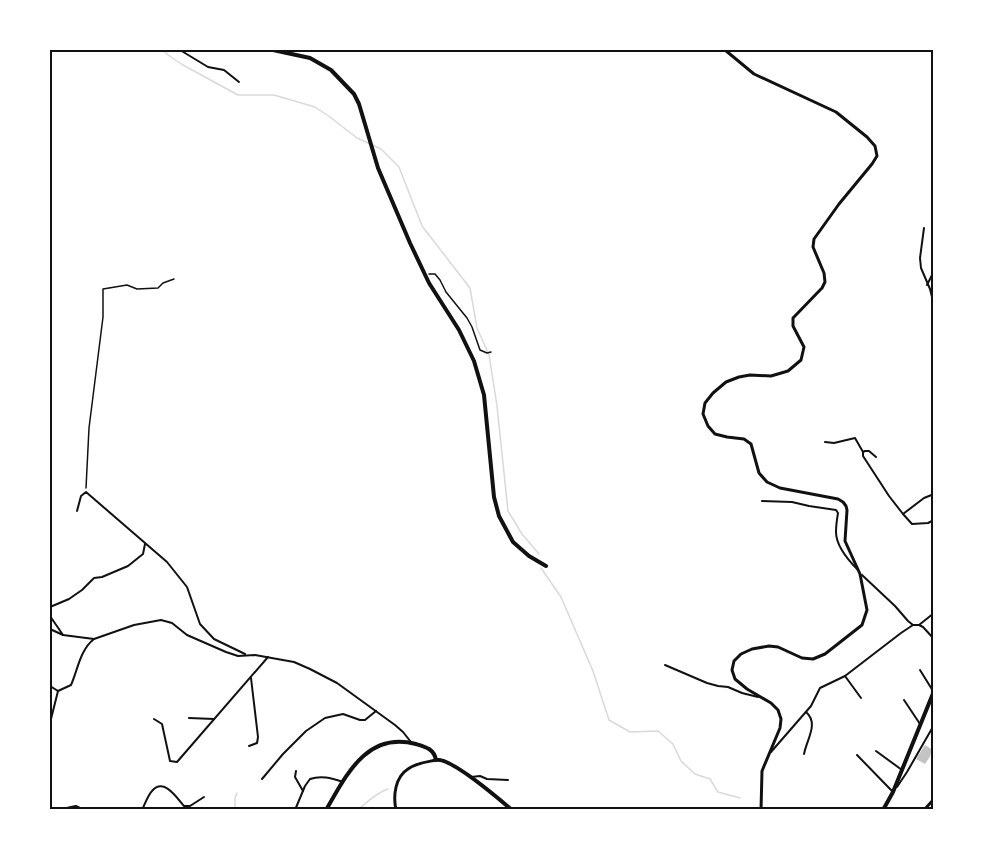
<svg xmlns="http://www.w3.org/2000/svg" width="983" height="859" viewBox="0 0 983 859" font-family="'Fira Sans Condensed',sans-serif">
<rect width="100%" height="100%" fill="#fff"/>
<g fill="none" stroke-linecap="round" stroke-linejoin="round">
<g stroke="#d9d9d9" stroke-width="1.5">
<polyline points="163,50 168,55 183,65 238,95 274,95 315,107 330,117 357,138 381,149 399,167 422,226 470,288 477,328 489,355 497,406 508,511 522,534 539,554"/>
<polyline points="541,568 561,597 593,671 609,720 630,732 658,731 673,744 681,761 695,774 710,779 718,792 740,798"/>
<polyline points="235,810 235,798 237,793"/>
<path d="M361 810V807C369 800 378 792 388 789"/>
</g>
</g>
<polygon fill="#c4c4c4" points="925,745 933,750 930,755 931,755 925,764 916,759"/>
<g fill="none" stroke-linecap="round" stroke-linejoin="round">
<g stroke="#111" stroke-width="1.5">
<polyline points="429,274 435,274 440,280 446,292 467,318 472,327 480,350 487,353 491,352"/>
<polyline points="86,488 89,428 103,317 103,289 127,285 137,289 158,288 163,283 174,279"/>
</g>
<g stroke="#111" stroke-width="2">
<polyline points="180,50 208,67 224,70 239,82"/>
<polyline points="924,228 920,258 921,268 930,289 934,305"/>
<polyline points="927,285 934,271"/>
<polyline points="825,442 834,443 855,438 863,452"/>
<polyline points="876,457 869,451 865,451 863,452 863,456 889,496 903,514"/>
<polyline points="934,494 924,498 903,514 912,524 928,523 934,520"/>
<path d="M762 501 792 502 809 506 836 510 838 513C837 519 836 526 836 532 836 546 849 561 858 570"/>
<polyline points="77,511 81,496 86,492 167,562 187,587 200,624 214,639 245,654"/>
<polyline points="862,575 895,606 908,621 913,625"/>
<polyline points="50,607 69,599 82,590 94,578 102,577 128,566 143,554 145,544"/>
<polyline points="50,616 63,635"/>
<polyline points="919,625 923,627 934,639"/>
<polyline points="50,629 63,635 94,639 134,625 161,620 172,623 187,635 226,652 238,656 255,655 294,662 310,669 337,683 395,725 403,732 411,742"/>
<polyline points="665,665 707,683 718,686 728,687 742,693 758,697"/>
<polyline points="920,670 933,691"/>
<polyline points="845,676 861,698"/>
<path d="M50 686 58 691 71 685C78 669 80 650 94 639"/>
<polyline points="904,700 920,724"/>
<polyline points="189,718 214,719"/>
<polyline points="154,719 162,724 170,761 177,762 268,657"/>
<polyline points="50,723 58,691"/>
<polyline points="249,746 257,743 258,737 251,678"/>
<polyline points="876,751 902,770"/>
<polyline points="771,752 811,706 820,688 845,676 901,633 913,625 919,625 934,613"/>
<path d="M804 754C807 739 819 723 806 712"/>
<polyline points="857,755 892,791"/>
<polyline points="296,771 295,777 303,791"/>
<polyline points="471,777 480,776 487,779 508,780"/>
<polyline points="262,779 283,754 306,731 325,718 343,714 360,720 365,720 376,711"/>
<polyline points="897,787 907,772 934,725"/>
<path d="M142 810C145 804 148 795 152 791 164 777 177 798 184 806H190L204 797"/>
<path d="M295 810 305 786 310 779C321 775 331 778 343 782"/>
</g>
<g stroke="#111" stroke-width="3">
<polyline points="725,50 754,74 836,112 867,137 875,146 877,156 872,164 839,204 814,239 813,247 824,273 825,282 822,288 793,318 793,326 804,347 801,360 788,371 771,376 750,375 739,377 726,382 713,393 705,403 703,414 708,426 715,434 727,437 744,439 751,444 759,473 767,482 780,488 838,499 843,502 846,506 847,510 845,541 860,574 867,610 862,625 825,654 813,659 802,658 778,647 769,646 752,649 741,654 734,661 732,670 735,679 747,689 771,703 778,710 781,719 780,728 762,771 761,810"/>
<path d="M396 810C393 796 395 777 408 769 416 763 427 762 436 760"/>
<polyline points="924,810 934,799"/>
</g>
<g stroke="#111" stroke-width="4">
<polyline points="62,810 76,807 82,810"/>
<path d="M326 810C347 774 367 731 416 744 426 747 434 749 436 760 451 757 499 799 512 810"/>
<polyline points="883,810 893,792 934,691"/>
</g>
<polyline stroke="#111" stroke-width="4" points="273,50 310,58 331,70 354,94 359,104 378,168 410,243 429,283 459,330 474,361 484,395 494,497 499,516 513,542 529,556 546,566"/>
</g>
<rect width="983" height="859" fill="none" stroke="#ffffff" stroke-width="102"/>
<rect x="51" y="51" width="881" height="757" fill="none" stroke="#111" stroke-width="2"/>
</svg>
